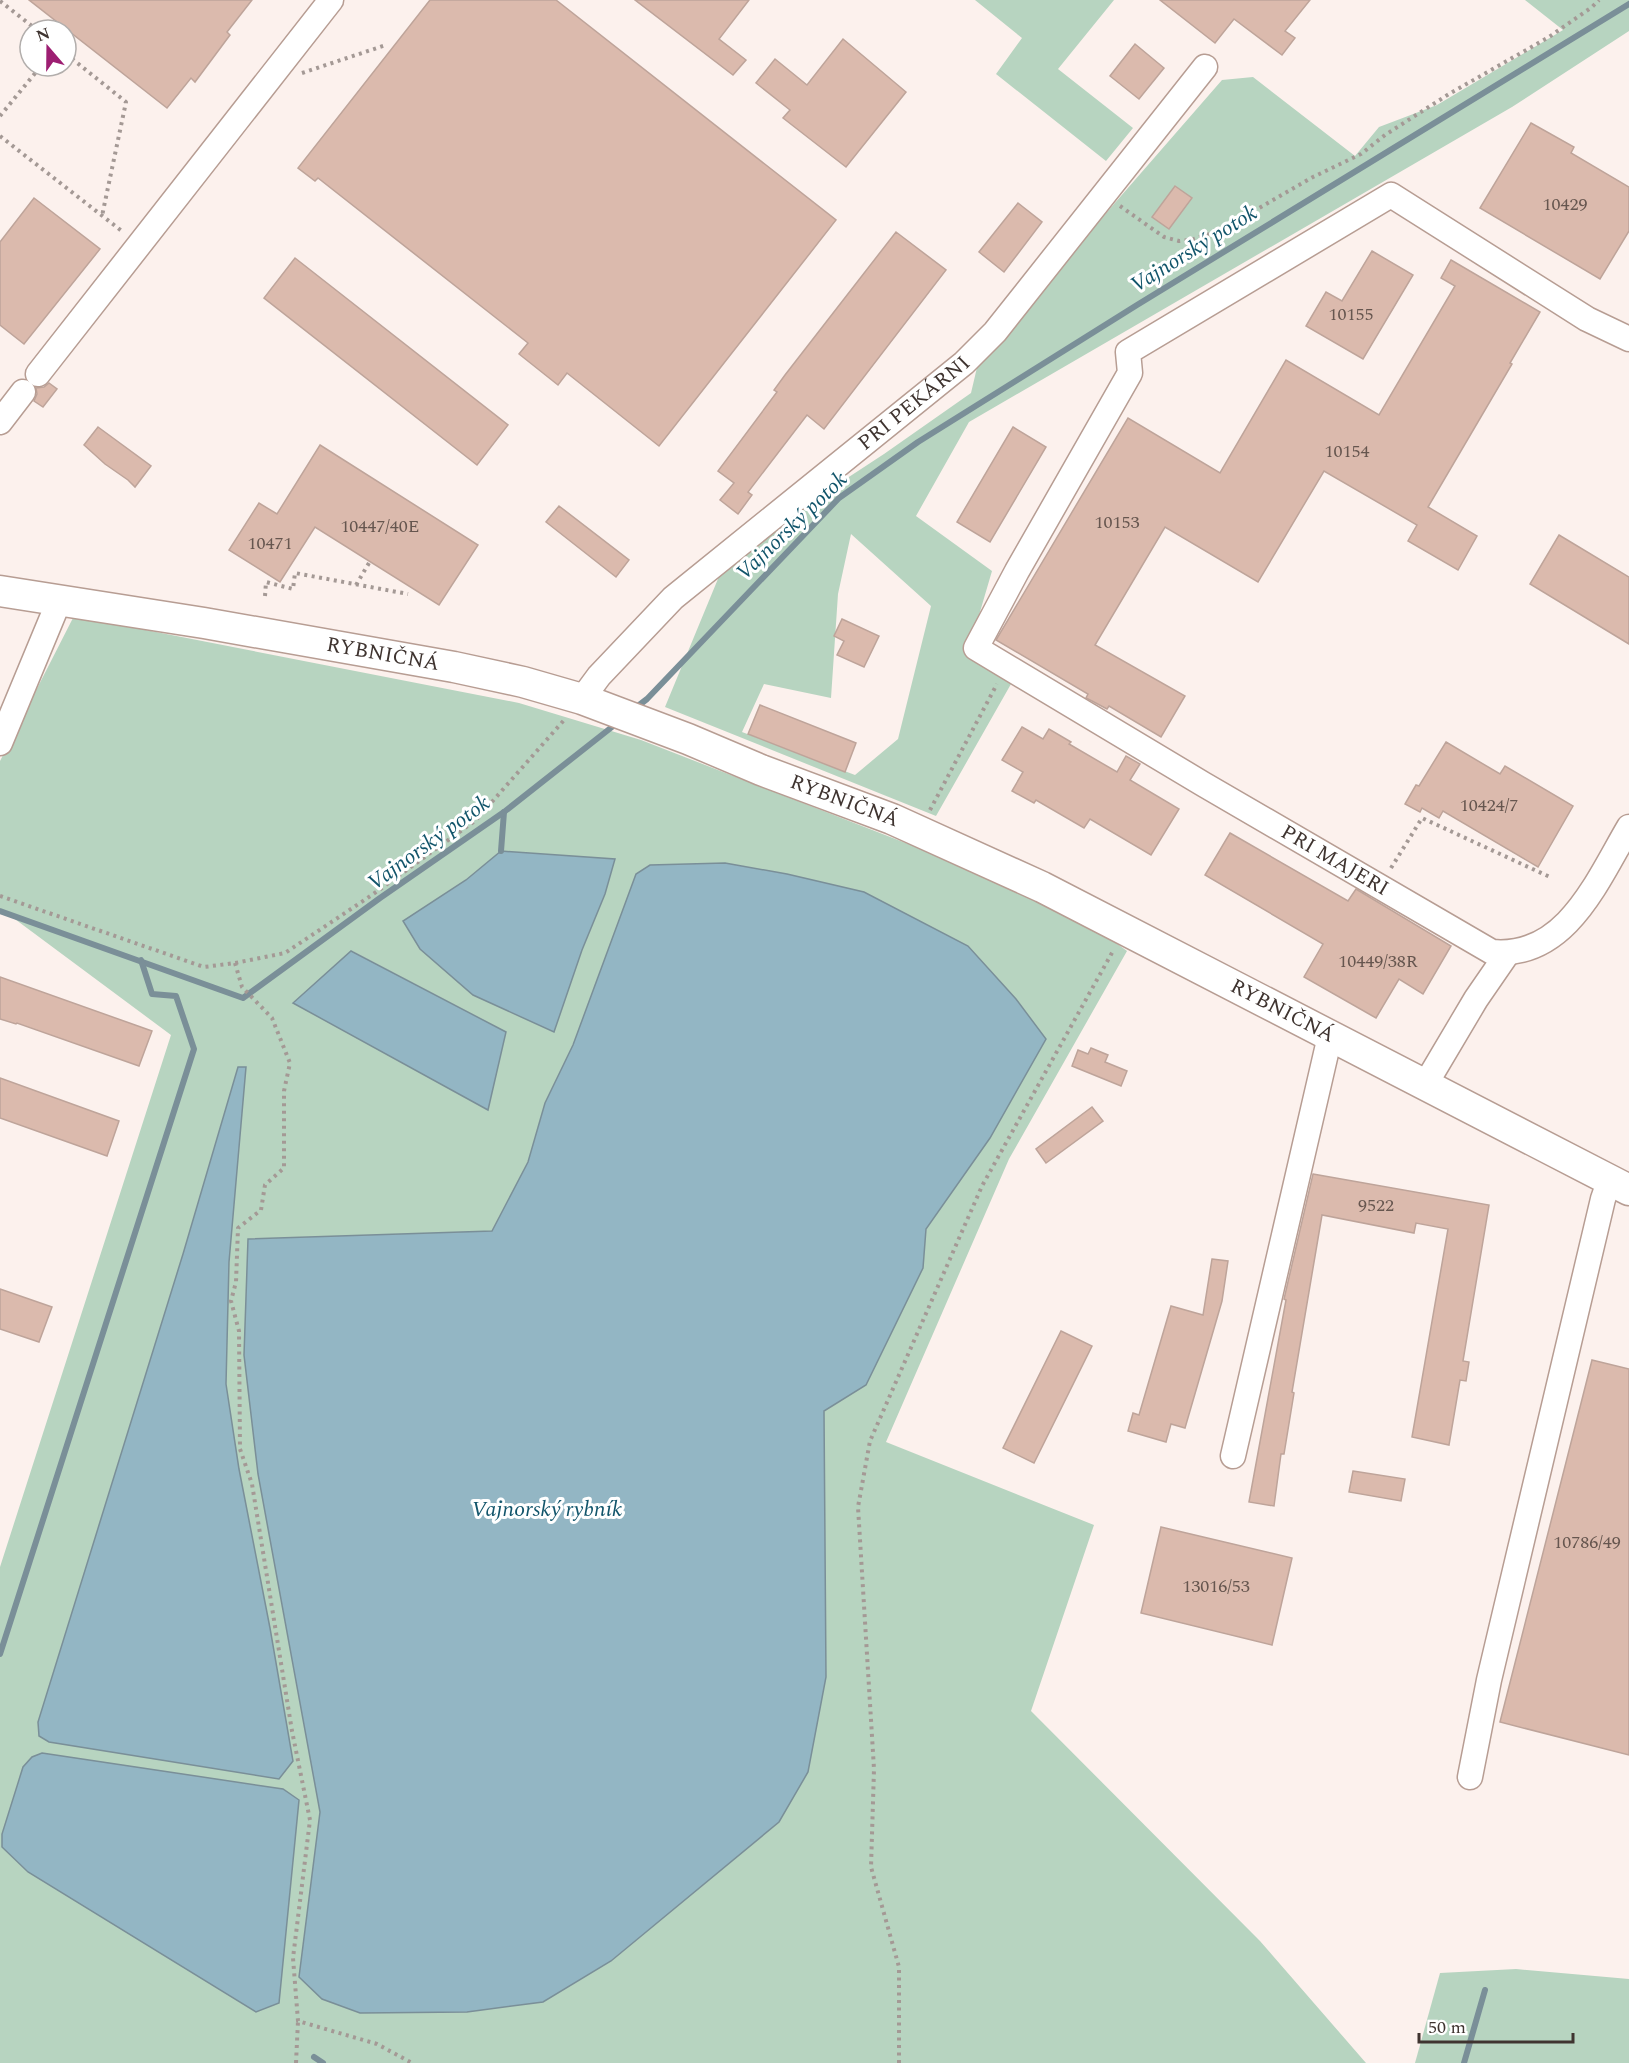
<svg xmlns="http://www.w3.org/2000/svg" width="1629" height="2063" viewBox="0 0 1629 2063" font-family="Spectral,serif">
<rect width="100%" height="100%" fill="#fcf1ed"/>
<g fill="#b7d4c0" fill-rule="evenodd">
<polygon points="975,0 1114,0 1058,69 1133,128 1106,161 996,74 1022,38"/>
<path d="M1525 0H1629V31L1512 107 969 422 916 516 992 571 967 656 1011 684 936 816 665 707 720 574 777 524 884 454 971 393 979 359 1222 80 1253 77 1355 156 1379 127 1437 105 1563 30ZM851 534 931 606 898 739 855 775 742 732 764 684 831 698 838 594Z"/>
<path d="M74 616 519 703 641 740 921 849 1093 926 1127 951 1009 1159 886 1442 1094 1525 1031 1711 1260 1941 1366 2063H0V1567L171 1035 0 908V761ZM501 851 614 859 605 894 582 950 403 922 466 880ZM725 863 787 874 863 892 968 946 1046 1039 990 1138 926 1229 923 1268 866 1385 824 1411 826 1677 779 1822 611 1961 467 2012 361 2013 322 1999 299 1977 320 1812 281 1600 248 1239 492 1231 528 1162 545 1103 573 1045 650 865ZM352 951 506 1032 488 1109Z"/>
<polygon points="1516,1969 1629,1979 1629,2063 1415,2063 1440,1973"/>
</g>
<g fill="#93b6c4" stroke="#7a8f98" stroke-width="1.5">
<polygon points="501,851 615,859 605,894 582,950 554,1032 473,995 420,949 403,921 466,880"/>
<polygon points="725,863 787,874 864,892 968,946 1016,999 1046,1039 990,1138 926,1229 923,1268 866,1385 824,1411 826,1677 808,1772 779,1822 611,1961 543,2002 467,2012 360,2013 322,1999 299,1977 320,1812 258,1474 244,1355 248,1239 492,1231 528,1162 545,1103 573,1045 636,874 650,865"/>
<polygon points="351,951 506,1032 488,1110 293,1003"/>
<polygon points="238,1067 246,1067 229,1262 226,1384 239,1469 270,1628 293,1761 279,1779 49,1742 39,1736 38,1722 183,1254"/>
<polygon points="42,1753 283,1789 299,1800 279,2003 256,2012 28,1872 2,1847 2,1834 23,1767 32,1757"/>
</g>
<g fill="none" stroke-linecap="round" stroke-linejoin="round">
<g stroke="#7a8f98" stroke-width="6">
<polyline points="634,709 647,699 839,498 918,442 1137,305 1629,4"/>
<polyline points="501,851 504,812"/>
<polyline points="0,911 243,998 380,898 504,812 617,723"/>
<polyline points="0,1654 194,1049 176,996 152,994 141,960"/>
<polyline points="314,2057 323,2063"/>
<polyline points="1464,2063 1485,1990"/>
</g>
</g>
<g fill="#dbbaad" stroke="#bea49a" stroke-width="1.5">
<polygon points="29,0 252,0 227,32 230,35 195,82 191,78 167,108"/>
<polygon points="430,0 556,0 836,220 659,446 567,373 558,385 519,354 528,343 318,178 315,181 298,168"/>
<polygon points="635,0 749,0 719,39 746,60 733,75"/>
<polygon points="1160,0 1310,0 1285,31 1295,38 1282,55 1234,19 1215,43"/>
<polygon points="843,39 906,92 846,167 783,118 790,110 756,83 775,59 807,85"/>
<polygon points="1135,44 1164,68 1139,99 1110,76"/>
<polygon points="1531,123 1574,147 1571,153 1629,187 1629,231 1600,279 1480,208"/>
<polygon points="1175,186 1192,198 1169,229 1152,217"/>
<polygon points="34,198 100,249 24,344 0,325 0,242"/>
<polygon points="1018,203 1042,222 1004,272 979,252"/>
<polygon points="896,232 946,270 824,429 807,415 748,492 752,495 738,514 720,500 734,483 718,471 777,392 774,390 785,375"/>
<polygon points="1372,251 1413,275 1363,359 1306,326 1326,292 1342,301"/>
<polygon points="295,258 508,425 477,465 264,298"/>
<polygon points="1451,260 1540,312 1510,363 1512,364 1428,507 1477,536 1458,570 1408,541 1417,525 1324,471 1258,582 1165,527 1095,645 1185,696 1161,737 1109,706 1107,709 1092,701 1086,698 1088,694 996,640 1128,418 1220,473 1286,360 1379,415 1455,286 1441,278"/>
<polygon points="49,383 57,389 43,407 34,401 37,394 36,388 44,387"/>
<polygon points="98,427 151,466 135,487 128,480 105,464 84,445"/>
<polygon points="1013,427 1046,447 990,542 957,522"/>
<polygon points="320,445 478,545 439,605 315,527 280,582 229,550 259,503 277,514"/>
<polygon points="559,506 629,560 616,577 546,522"/>
<polygon points="1559,535 1629,577 1629,644 1530,584"/>
<polygon points="842,619 879,636 864,667 837,655 844,641 834,636"/>
<polygon points="760,705 856,743 845,772 748,734"/>
<polygon points="1022,727 1043,739 1049,729 1071,742 1069,744 1117,772 1126,756 1140,764 1130,780 1179,809 1151,855 1090,819 1084,828 1036,800 1034,803 1012,791 1023,772 1002,760"/>
<polygon points="1446,742 1500,774 1505,766 1573,806 1538,867 1443,811 1439,818 1422,808 1420,812 1405,804 1416,785 1419,786"/>
<polygon points="1230,833 1348,901 1356,889 1451,946 1423,994 1399,979 1376,1018 1304,977 1323,944 1205,875"/>
<polygon points="0,977 152,1031 139,1066 17,1023 16,1024 0,1019"/>
<polygon points="1091,1048 1108,1055 1105,1062 1127,1071 1121,1086 1072,1066 1078,1050 1088,1054"/>
<polygon points="0,1078 119,1121 107,1156 0,1118"/>
<polygon points="1092,1107 1103,1121 1046,1163 1036,1149"/>
<polygon points="1313,1174 1489,1205 1463,1361 1469,1362 1466,1381 1460,1380 1449,1445 1412,1437 1448,1229 1416,1223 1414,1233 1322,1215 1292,1392 1294,1393 1284,1454 1281,1454 1274,1506 1249,1502 1286,1300 1284,1299"/>
<polygon points="1212,1259 1228,1261 1222,1301 1185,1428 1171,1424 1166,1442 1128,1431 1133,1413 1139,1415 1171,1306 1203,1315"/>
<polygon points="0,1289 52,1307 39,1342 0,1329"/>
<polygon points="1061,1331 1092,1346 1034,1463 1003,1448"/>
<polygon points="1592,1360 1629,1369 1629,1755 1500,1722"/>
<polygon points="1353,1471 1405,1479 1401,1501 1349,1492"/>
<polygon points="1161,1527 1292,1558 1272,1645 1141,1613"/>
</g>
<g fill="none" stroke-linecap="round" stroke-linejoin="round">
<g stroke="#b79d93" stroke-width="27">
<g id="minor">
<path id="s1" d="M1629 339 1587 319 1391 195 1128 352 1130 373 1017 571 976 648 1203 784 1492 952C1566 959 1597 881 1629 827"/>
<polyline points="38,374 331,0"/>
<polyline points="0,422 23,392"/>
<path id="s2" d="M582 699 599 676 673 598 964 363 995 332 1205 67"/>
<polyline points="0,743 59,601"/>
<polyline points="1425,1085 1476,999 1507,954"/>
<polyline points="1233,1456 1330,1036"/>
<polyline points="1470,1777 1489,1680 1603,1199 1610,1179"/>
</g>
</g>
<g stroke="#b79d93" stroke-width="33">
<g id="major">
<path id="s3" d="M0 591 204 623 454 667 523 682 582 699 688 739 761 770 892 819 1042 887 1629 1190"/>
</g>
</g>
<g stroke="#a49995" stroke-width="4" stroke-dasharray="3 4.5" stroke-linecap="butt">
<polyline points="0,1 37,30"/>
<polyline points="66,54 126,102 102,216"/>
<polyline points="302,73 386,45"/>
<polyline points="0,116 41,66"/>
<polyline points="0,136 123,232"/>
<polyline points="1120,206 1164,237 1179,241 1191,240 1223,229 1313,177 1361,154 1385,135 1449,94 1549,37 1592,7 1599,0"/>
<polyline points="356,585 369,563"/>
<polyline points="265,596 266,582 293,589 295,573 408,594"/>
<polyline points="930,810 997,684"/>
<polyline points="1391,868 1422,818 1550,877"/>
<polyline points="0,896 204,967 235,963 285,953 372,895 476,820 565,719"/>
<polyline points="235,963 242,987 272,1018 290,1063 284,1091 284,1168 265,1185 261,1210 238,1228 236,1282 231,1301 239,1331 240,1449 252,1484 292,1731 310,1820 293,1958 298,2021 377,2044 412,2063"/>
<polyline points="296,2063 298,2021"/>
<polyline points="899,2063 899,1967 871,1867 874,1769 858,1507 870,1441 982,1186 1113,951"/>
</g>
<use href="#minor" stroke="#fff" stroke-width="24"/>
<use href="#major" stroke="#fff" stroke-width="30"/>
</g>
<g text-anchor="middle" dominant-baseline="central" stroke-width="6" stroke-linejoin="round" paint-order="stroke">
<g font-size="18" fill="#66564f">
<text x="1565" y="204">10429</text>
<text x="1351" y="314">10155</text>
<text x="1347" y="451">10154</text>
<text x="1117" y="522">10153</text>
<text x="380" y="526">10447/40E</text>
<text x="270" y="543">10471</text>
<text x="1489" y="805">10424/7</text>
<text x="1378" y="961">10449/38R</text>
<text x="1376" y="1205">9522</text>
<text x="1587" y="1542">10786/49</text>
<text x="1216" y="1586">13016/53</text>
</g>
<g font-size="21" fill="#3f3430" stroke="#fff">
<text stroke="none"><textPath href="#s2" startOffset="446">PRI PEKÁRNI</textPath></text>
<text stroke="none"><textPath href="#s3" startOffset="388">RYBNIČNÁ</textPath></text>
<text stroke="none"><textPath href="#s3" startOffset="874">RYBNIČNÁ</textPath></text>
<text stroke="none"><textPath href="#s1" startOffset="1338">PRI MAJERI</textPath></text>
<text stroke="none"><textPath href="#s3" startOffset="1360">RYBNIČNÁ</textPath></text>
</g>
<g font-size="22" font-style="italic" fill="#12556b" stroke="#fff">
<text transform="translate(1194 249) rotate(-32)">Vajnorský potok</text>
<text transform="translate(792 526) rotate(-44)">Vajnorský potok</text>
<text transform="translate(429 843) rotate(-36)">Vajnorský potok</text>
<text x="547" y="1509">Vajnorský rybník</text>
</g>
</g>
<g transform="translate(48 48) rotate(340)"><circle r="28" fill="#ffffff" stroke="#b2aeac" stroke-width="1.5"/>
<path d="M0-4.5L10 22L0 15L-10 22Z" fill="#9d1e72"/>
<text y="-9" font-size="16" font-weight="bold" text-anchor="middle" fill="#3f3430">N</text>
</g>
<path d="M1419 2033v9h154v-9" fill="none" stroke="#3f3430" stroke-width="3"/>
<text x="1428" y="2033" font-size="18" fill="#3f3430" stroke="#ffffff" stroke-width="4.5" paint-order="stroke">50 m</text>
</svg>
